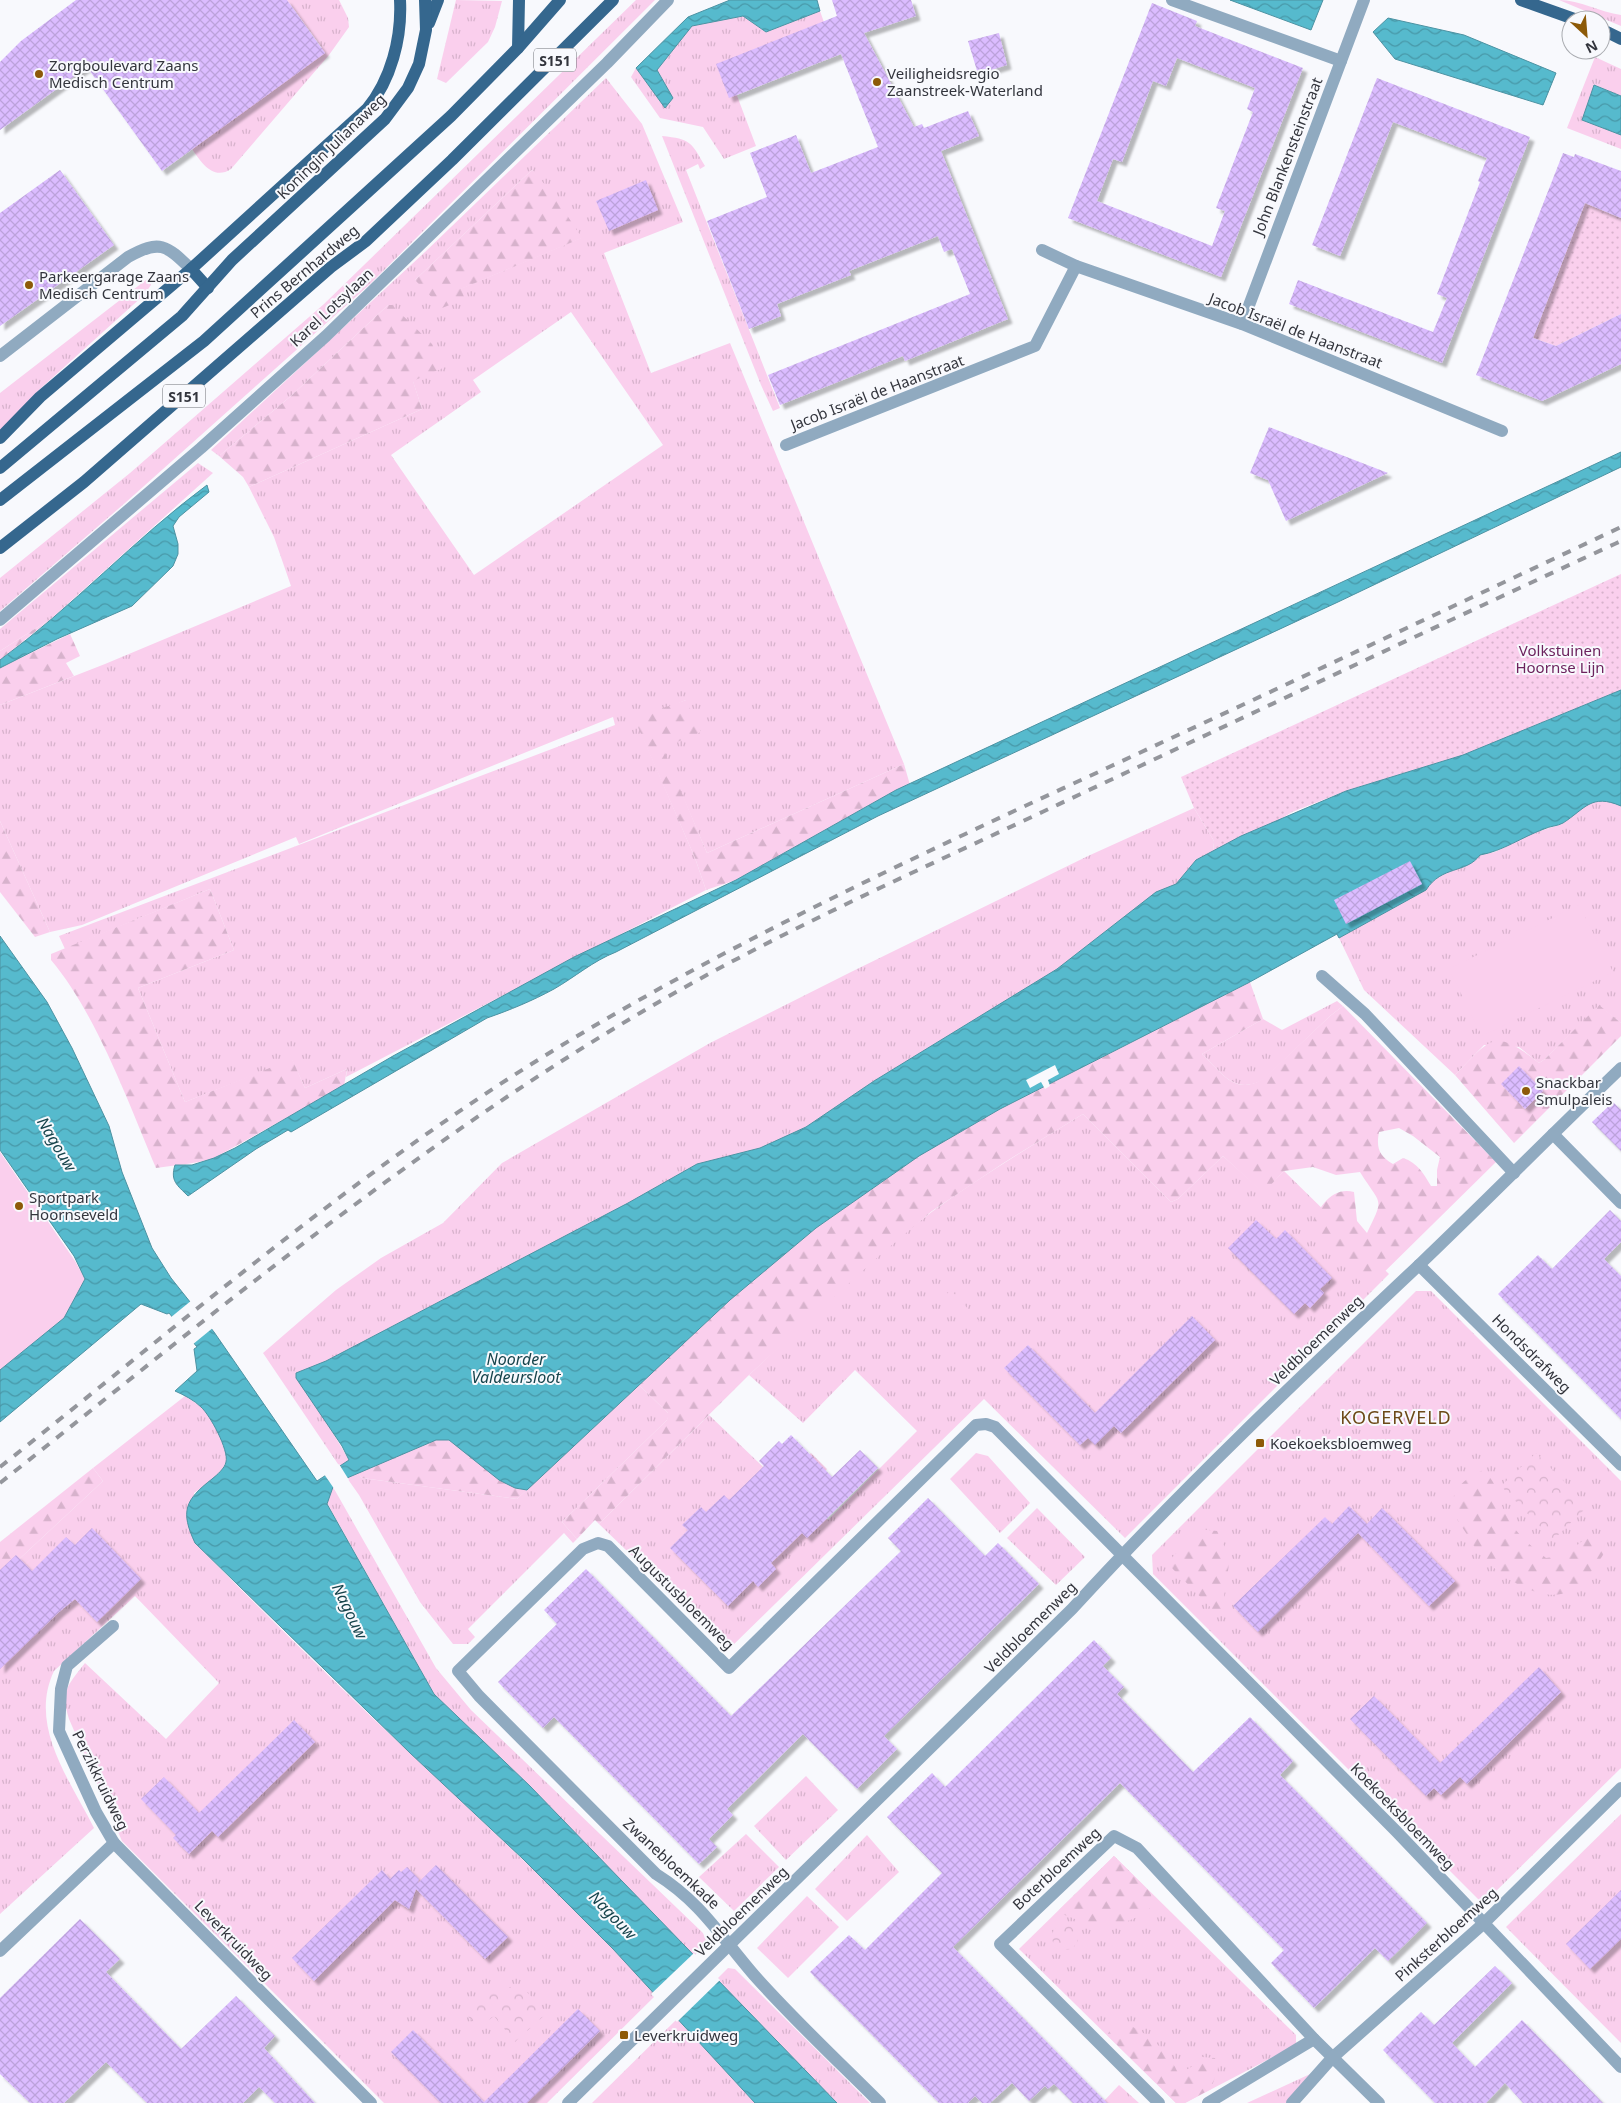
<svg xmlns="http://www.w3.org/2000/svg" width="1621" height="2103" viewBox="0 0 1621 2103" font-family="'Noto Sans',sans-serif">
<defs>
<pattern id="grass-tufts" width="24" height="20" patternUnits="userSpaceOnUse" patternTransform="scale(1.25)"><rect width="24" height="20" fill="#facfed"/><path d="M3 7l-1-3M5 7V3M7 7l1-3M15 17l-1-3M17 17v-4M19 17l1-3" fill="none" stroke="#d7b2cc"/></pattern>
<pattern id="forest-firs" width="22" height="20" patternUnits="userSpaceOnUse" patternTransform="scale(1.25)"><rect width="22" height="20" fill="#facfed"/><path d="M5 1l3.5 6h-7zM16 11l3.5 6h-7z" fill="#d7b2cc"/></pattern>
<pattern id="park-crowns" width="20" height="18" patternUnits="userSpaceOnUse" patternTransform="scale(1.25)"><rect width="20" height="18" fill="#facfed"/><path d="M2 6a3 3 0 1 1 6 0M12 15a3 3 0 1 1 6 0" fill="none" stroke="#d7b2cc"/></pattern>
<pattern id="garden-dots" width="8" height="8" patternUnits="userSpaceOnUse" patternTransform="scale(1.25)"><rect width="8" height="8" fill="#facfed"/><path d="M2 2h.1M6 6h.1" fill="none" stroke="#d7b2cc" stroke-width="1.8" stroke-linecap="round"/></pattern>
<pattern id="water-waves" width="16" height="10" patternUnits="userSpaceOnUse" patternTransform="scale(1.25)"><rect width="16" height="10" fill="#56bacd"/><path d="M0 5q4-4 8 0t8 0" fill="none" stroke="#4898a8"/></pattern>
<pattern id="building-cross-hatch" width="8" height="8" patternUnits="userSpaceOnUse" patternTransform="scale(1.25)"><rect width="8" height="8" fill="#dbbcff"/><path d="M0 0l8 8M0 8l8-8" fill="none" stroke="#bca2db"/></pattern>
<filter id="shadow"><feDropShadow dx="4.5" dy="4.5" stdDeviation="1" flood-color="#0004"/></filter>
</defs>
<rect width="100%" height="100%" fill="#f8f9fd"/>
<g fill="url(#grass-tufts)" fill-rule="evenodd">
<path d="M287 0H339L348 18 349 27 329 55 231 169C213 181 201 162 192 149L322 53V48Z"/>
<polygon points="456,0 502,1 495,27 488,42 446,83 437,79"/>
<polygon points="636,0 655,0 369,285 125,503 0,611 0,578 130,473 324,304"/>
<path d="M1559 0C1580 0 1600 12 1621 15V26Z"/>
<polygon points="820,11 831,42 842,52 736,93 756,146 724,159 703,127 660,118 631,77 636,68 665,108 673,98 657,70 692,26 743,16 766,32"/>
<polygon points="1595,57 1621,69 1621,96 1595,85 1582,120 1621,135 1621,149 1567,128"/>
<path d="M606 78 642 124 683 222 604 253 651 373 730 343 904 764 707 853 662 748 686 700 636 721 695 858 706 890 346 1077 347 1069 305 1088 292 1060 185 1102 138 988 234 950 210 889 65 949 59 936 615 725 613 717 299 844 296 837 82 925 50 932 0 821V705L105 664 291 586 274 537 249 487 422 409 388 305 291 396 219 456 211 450 425 252ZM532 170 581 238 460 289 415 280ZM571 312 663 445 474 575 391 455 481 392 473 380Z"/>
<path d="M662 136C691 139 691 142 705 166L700 169 698 164 686 170 780 408 773 411 761 385Z"/>
<polygon points="151,276 151,285 144,295 41,388 0,431 0,393"/>
<polygon points="198,463 213,473 52,618 0,651 0,629"/>
<path d="M1598 801H1610L1621 806V1023L1599 1006 1545 1059 1539 1063 1519 1047 1484 1045 1455 1075 1364 990 1339 938 1426 890C1441 865 1466 874 1480 855L1495 852 1531 834 1562 824 1585 805Z"/>
<polygon points="1194,808 1214,841 1213,852 1196,860 1176,884 1156,892 1057,969 874,1081 806,1127 760,1148 697,1164 628,1203 326,1361 297,1373 349,1460 340,1467 263,1353 336,1290 381,1258 443,1223 502,1163 710,1043 853,971 1088,856"/>
<path d="M1337 1001 1343 1006 1330 1016 1264 1079C1235 1096 1222 1073 1202 1054L1263 1019 1282 1030Z"/>
<path d="M1083 1114 1171 1202 1178 1199 1223 1156 1263 1192 1284 1171 1389 1274 1125 1538 984 1399 729 1649 599 1524 709 1415 781 1484 811 1453 827 1469 798 1501 810 1504 828 1520 917 1431 855 1370 803 1423 749 1375C807 1321 868 1258 933 1211 981 1176 1033 1145 1083 1114Z"/>
<polygon points="1416,1291 1431,1291 1621,1481 1621,1768 1483,1904 1153,1574 1152,1555"/>
<polygon points="639,1385 669,1414 667,1420 562,1522 577,1539 573,1543 564,1533 468,1629 475,1637 468,1644 453,1644 420,1602 359,1495 347,1478 358,1473 362,1478 517,1499"/>
<path d="M185 1396C190 1399 196 1403 201 1407 210 1415 231 1451 226 1463 220 1476 205 1485 194 1493L195 1543C266 1615 338 1686 411 1754 495 1833 578 1910 656 1995L547 2103H384L122 1841 69 1719C60 1691 68 1685 85 1663L166 1739 219 1683 135 1596 54 1671C28 1726 70 1780 94 1828L0 1914V1577L103 1481 93 1468Z"/>
<polygon points="976,1453 988,1456 1030,1503 1000,1533 950,1479"/>
<polygon points="333,1487 436,1668 471,1710 703,1933 707,1943 694,1956 530,1786 434,1694 327,1503"/>
<polygon points="1037,1508 1085,1557 1056,1585 1007,1538"/>
<polygon points="806,1776 838,1810 786,1860 754,1826"/>
<polygon points="1621,1814 1621,2043 1506,1927"/>
<polygon points="746,1834 779,1867 734,1911 699,1877"/>
<polygon points="867,1835 899,1872 847,1921 815,1889"/>
<polygon points="1114,1856 1296,2035 1296,2045 1185,2103 1176,2103 1019,1949"/>
<polygon points="807,1896 839,1927 788,1978 757,1948"/>
<polygon points="728,1968 735,1969 870,2103 837,2103 716,1980"/>
<polygon points="677,2019 755,2103 592,2103"/>
<polygon points="1321,2069 1287,2103 1247,2103"/>
<polygon points="1119,2085 1139,2103 1102,2103"/>
</g>
<g fill="url(#forest-firs)" fill-rule="evenodd">
<polygon points="532,170 553,194 582,238 461,289 465,299 442,308 415,280"/>
<polygon points="388,305 392,305 432,344 443,368 413,381 422,409 249,487 243,477 219,456 291,396"/>
<polygon points="52,618 0,660 0,651"/>
<polygon points="70,634 80,656 66,663 74,676 0,705 0,668"/>
<polygon points="686,700 701,732 663,748 707,853 904,764 910,785 896,790 736,880 706,890 695,858 634,718"/>
<polygon points="0,821 50,932 35,937 0,892"/>
<path d="M210 889 234 950 138 988 185 1102 292 1059 305 1088 347 1069 344 1086 214 1158C195 1164 176 1165 156 1168 129 1104 96 1013 51 960V954Z"/>
<path d="M1250 982 1263 1019 1202 1054C1222 1073 1235 1096 1263 1079L1330 1016 1343 1006 1496 1162 1367 1289 1313 1227C1317 1208 1332 1186 1354 1192L1357 1221 1367 1233C1385 1196 1381 1206 1360 1172L1336 1175 1313 1167 1284 1171 1263 1193 1223 1156 1178 1199 1171 1202 1083 1114 1002 1164 932 1211 880 1255 749 1375 599 1524 595 1520 577 1539 562 1522 667 1420 668 1413 639 1385 730 1300 816 1228 919 1156 1000 1109ZM1399 1128 1413 1136 1440 1157 1437 1170V1186H1431C1423 1173 1418 1163 1403 1158L1393 1164C1379 1156 1376 1148 1379 1132Z"/>
<path d="M1599 1005 1621 1023V1036L1514 1143 1455 1075C1491 1038 1494 1027 1539 1063L1545 1059Z"/>
<polygon points="436,1440 449,1440 515,1488 527,1490 517,1499 362,1478 358,1473"/>
<polygon points="93,1468 103,1481 0,1577 0,1542"/>
<path d="M1483 1470C1501 1488 1496 1495 1506 1515 1515 1533 1530 1545 1546 1558 1565 1556 1576 1547 1590 1534L1606 1550C1597 1565 1586 1581 1571 1590 1543 1608 1492 1572 1476 1549 1472 1544 1469 1538 1466 1533 1461 1525 1453 1515 1453 1505 1452 1486 1468 1478 1483 1470Z"/>
<polygon points="1199,1529 1217,1531 1230,1558 1224,1596 1230,1611 1219,1616 1167,1563"/>
<path d="M1114 1856 1151 1893 1152 1906C1140 1920 1106 1931 1087 1924 1079 1921 1071 1917 1062 1914L1059 1910Z"/>
<path d="M1121 2022C1145 2030 1168 2050 1178 2073L1190 2068 1202 2057 1215 2058 1218 2068 1211 2089 1185 2103H1176L1107 2035 1114 2025Z"/>
</g>
<g fill="url(#park-crowns)">
<polygon points="1536,1453 1588,1506 1553,1540 1501,1486"/>
<circle cx="1065" cy="1937" r="13"/>
<polygon points="519,1984 547,2013 515,2042 494,2016 479,2028 463,2011 477,1998"/>
</g>
<g fill="url(#garden-dots)">
<polygon points="1585,203 1621,218 1621,314 1556,346 1533,338"/>
<polygon points="1621,574 1621,690 1463,755 1346,791 1292,812 1273,824 1241,836 1213,852 1214,841 1194,808 1181,777"/>
</g>
<g fill="#facfed">
<polygon points="1579,905 1613,972 1482,1036 1449,969"/>
<polygon points="0,1152 75,1261 85,1279 64,1318 0,1370"/>
<polygon points="951,1290 979,1321 970,1329 942,1298"/>
</g>
<g fill="url(#water-waves)" stroke="#4c92a2">
<polygon points="730,0 817,0 820,11 766,32 743,16 692,26 657,70 673,98 665,108 636,68 688,17"/>
<polygon points="1230,0 1323,0 1311,30"/>
<polygon points="1388,18 1464,35 1556,73 1543,105 1395,59 1373,32"/>
<polygon points="1594,85 1621,96 1621,135 1582,120"/>
<path d="M1621 452V467L1338 602 878 816 616 952C593 961 575 977 554 989 532 1001 510 1010 487 1018L291 1132 288 1130 256 1149 188 1196C177 1185 170 1181 175 1165H192L214 1158 235 1148 393 1056 574 957 736 880 896 790Z"/>
<path d="M207 485 209 492 179 517 173 526 178 544V554L173 566 132 606 57 639 0 668V660C73 607 134 539 207 485Z"/>
<path d="M1621 690V806C1591 793 1585 809 1563 823 1558 826 1550 826 1544 829 1522 837 1503 851 1480 855 1466 874 1442 865 1426 890L1339 938 1337 934 1248 983 1000 1109 919 1156 816 1228 730 1300 527 1490 515 1488 499 1480 449 1440H436L347 1478 333 1487 327 1504 434 1694 530 1786 837 2103H755L613 1949 523 1859 410 1753 195 1543C180 1511 185 1500 212 1479 217 1475 225 1468 226 1462 229 1450 210 1415 201 1407 194 1400 184 1395 175 1391L197 1371 194 1349 197 1347 169 1313 167 1314 141 1304 0 1422V1370L64 1318 85 1279 74 1256 0 1150V936L47 1002 72 1048 109 1126 122 1172 152 1248 171 1278 214 1332 317 1481 349 1460 342 1446 296 1378V1373L326 1361 628 1203 697 1164 760 1148 806 1127 874 1081 1057 969 1156 892 1176 884 1196 860 1241 836 1346 791 1463 755Z"/>
</g>
<g fill="#f8f9fd">
<polygon points="1055,1065 1059,1074 1048,1080 1050,1086 1045,1089 1041,1082 1030,1088 1026,1080"/>
<polygon points="192,1300 214,1327 192,1345 170,1318"/>
<polygon points="339,1464 349,1480 335,1490 324,1474"/>
<polygon points="694,1953 720,1980 677,2022 651,1994"/>
</g>
<g fill="url(#building-cross-hatch)" fill-rule="evenodd" filter="url(#shadow)">
<polygon points="76,0 287,0 325,53 162,171 87,67 0,130 0,62 21,41"/>
<polygon points="832,0 911,0 916,16 864,33 914,127 922,124 924,128 968,111 979,136 941,151 1008,319 905,361 903,356 780,405 768,375 970,294 952,249 944,252 938,236 849,271 851,275 777,304 781,316 749,329 707,221 767,197 750,153 796,135 811,173 878,147 841,54 729,98 716,64 837,16"/>
<path d="M1152 3 1197 21 1195 26 1303 68 1221 277 1068 218ZM1177 58 1255 88 1247 109 1253 112 1216 208 1225 211 1212 246 1097 201 1113 159 1122 162 1153 81 1166 86Z"/>
<polygon points="999,33 1007,65 978,74 968,41"/>
<polygon points="1377,78 1530,137 1442,363 1289,304 1298,280 1433,332 1447,298 1437,294 1480,182 1478,181 1487,158 1393,122 1340,256 1312,245"/>
<polygon points="1563,153 1574,157 1575,154 1621,171 1621,218 1585,203 1533,338 1556,346 1621,314 1621,364 1542,401 1476,375"/>
<polygon points="60,170 114,245 0,326 0,213"/>
<polygon points="646,180 658,210 609,231 596,201"/>
<polygon points="1269,427 1388,473 1286,521 1268,480 1250,473"/>
<polygon points="1410,861 1422,884 1346,924 1334,900"/>
<polygon points="1519,1066 1543,1091 1525,1109 1501,1084"/>
<polygon points="1613,1102 1621,1110 1621,1151 1592,1122"/>
<polygon points="1610,1210 1621,1221 1621,1242 1604,1259 1621,1276 1621,1419 1498,1294 1538,1255 1552,1269"/>
<polygon points="1256,1220 1276,1239 1285,1230 1332,1278 1320,1289 1324,1293 1310,1308 1305,1303 1294,1314 1228,1248"/>
<polygon points="1192,1316 1215,1340 1121,1433 1114,1426 1095,1445 1088,1438 1080,1445 1004,1368 1028,1345 1095,1413"/>
<polygon points="791,1435 832,1477 860,1450 878,1468 807,1538 802,1533 771,1563 776,1569 758,1587 753,1581 728,1606 670,1548 688,1530 682,1525 701,1507 706,1512 724,1495 729,1500 764,1466 759,1461 779,1441 782,1444"/>
<polygon points="928,1498 985,1556 998,1543 1039,1584 884,1736 897,1749 857,1789 803,1734 727,1809 733,1815 709,1839 717,1847 699,1864 554,1717 543,1728 498,1682 557,1624 544,1610 586,1569 731,1716 901,1551 888,1538"/>
<polygon points="1349,1506 1367,1524 1382,1508 1455,1581 1429,1606 1358,1533 1258,1632 1233,1606 1325,1517 1332,1524"/>
<polygon points="92,1528 141,1579 97,1622 75,1599 59,1612 0,1669 0,1570 16,1555 32,1571 66,1537 75,1545"/>
<polygon points="1094,1640 1111,1658 1103,1666 1124,1687 1117,1694 1193,1772 1250,1717 1293,1761 1280,1775 1427,1923 1388,1961 1375,1948 1314,2008 1271,1963 1284,1950 1120,1783 953,1947 1107,2103 1073,2103 1054,2084 1048,2089 1045,2086 1029,2101 1012,2083 990,2103 982,2103 975,2096 968,2103 939,2103 810,1972 849,1935 865,1950 942,1873 887,1817 932,1773 945,1787"/>
<polygon points="1539,1667 1561,1692 1467,1784 1460,1777 1441,1795 1434,1788 1426,1796 1350,1719 1374,1696 1440,1763"/>
<polygon points="294,1720 315,1742 218,1837 212,1831 189,1854 173,1838 176,1835 141,1799 164,1777 199,1813"/>
<polygon points="436,1865 508,1937 485,1959 416,1889 409,1909 395,1900 314,1981 292,1958 382,1870 390,1879 399,1870 401,1872 407,1867 419,1879 418,1883"/>
<polygon points="1621,1890 1621,1939 1590,1969 1566,1944"/>
<polygon points="80,1919 120,1959 106,1972 181,2049 236,1996 275,2036 264,2048 315,2103 275,2103 259,2087 243,2103 147,2103 106,2062 64,2103 30,2103 0,2074 0,1998"/>
<polygon points="1495,1966 1512,1983 1452,2043 1475,2067 1522,2020 1603,2103 1523,2103 1505,2083 1486,2103 1435,2103 1383,2050 1421,2012 1434,2025"/>
<polygon points="578,2009 600,2031 527,2103 441,2103 391,2052 413,2030 484,2102"/>
</g>
<g fill="none" stroke-linecap="round" stroke-linejoin="round">
<g stroke="#90aac0" stroke-width="12">
<polyline points="1172,0 1341,61"/>
<polyline points="1042,250 1076,266 1242,324 1502,431"/>
<polyline points="1242,324 1364,0"/>
<path d="M0 356 128 257C160 239 166 245 191 269"/>
<polyline points="786,445 1035,346 1076,266"/>
<polyline points="0,620 201,448 326,336 607,63 668,0"/>
<polyline points="1322,976 1365,1014 1514,1173"/>
<polyline points="1553,1134 1621,1203"/>
<polyline points="1419,1265 1621,1465"/>
<polyline points="114,1843 371,2103"/>
<polyline points="0,1951 114,1843 96,1812 59,1731 61,1689 67,1666 113,1626"/>
<path d="M568 2103 1072 1609C1182 1489 1300 1377 1419 1265 1487 1200 1553 1133 1621 1068"/>
<path d="M880 2103C838 2061 794 2020 754 1975 721 1937 701 1902 656 1874L479 1696 458 1671 583 1549 598 1543 608 1546 729 1668 976 1425 986 1424 995 1427 1396 1831 1621 2067"/>
<polyline points="1159,2103 1000,1944 1114,1836 1137,1848 1314,2039 1379,2103"/>
<polyline points="1208,2103 1314,2039"/>
<polyline points="1292,2103 1332,2058 1483,1924 1621,1788"/>
</g>
<g stroke="#35678e" stroke-width="12">
<polyline points="1521,0 1577,20"/>
<polyline points="429,23 438,0"/>
<polyline points="1601,29 1621,39"/>
<polyline points="518,48 519,0"/>
<polyline points="191,269 208,288"/>
<path d="M0 438 40 397 191 269 367 109C391 80 402 38 400 0"/>
<polyline points="0,468 182,316 232,260 385,119 408,88 419,64 426,30 425,0"/>
<polyline points="0,500 204,341 451,116 518,48 560,0"/>
<polyline points="0,548 84,482 331,267 366,241 452,160 613,0"/>
</g>
<g stroke="#94969c" stroke-width="4" stroke-dasharray="9 9" stroke-linecap="butt">
<path d="M0 1467C182 1323 360 1168 559 1047 735 940 921 854 1107 768 1279 688 1450 608 1621 527"/>
<path d="M0 1483C208 1318 411 1148 640 1013 768 937 904 877 1038 814 1232 723 1426 631 1621 541"/>
</g>
</g>
<g fill="#8d5a08" stroke="#f8f9fd" stroke-width="2">
<circle cx="39" cy="74" r="5"/>
<circle cx="877" cy="82" r="5"/>
<circle cx="29" cy="285" r="5"/>
<circle cx="1526" cy="1091" r="5"/>
<circle cx="19" cy="1206" r="5"/>
<rect x="1255" y="1438" width="10" height="10" rx="2.5"/>
<rect x="619" y="2030" width="10" height="10" rx="2.5"/>
</g>
<g text-anchor="middle" dominant-baseline="central" stroke-width="4" stroke-linejoin="round" paint-order="stroke">
<g fill="#f8f9fd" stroke="#6e7077" stroke-width="1">
<rect x="534" y="48.5" width="42" height="23" rx="4"/>
<rect x="163" y="384.5" width="42" height="23" rx="4"/>
</g>
<g font-size="14" font-weight="bold" fill="#33353d">
<text x="555" y="60">S151</text>
<text x="184" y="396">S151</text>
</g>
<g font-size="15" fill="#33353d" stroke="#f8f9fd" text-anchor="start">
<text x="49" y="65">Zorgboulevard Zaans<tspan x="49" dy="17">Medisch Centrum</tspan></text>
<text x="887" y="73">Veiligheidsregio<tspan x="887" dy="17">Zaanstreek-Waterland</tspan></text>
<text x="39" y="276">Parkeergarage Zaans<tspan x="39" dy="17">Medisch Centrum</tspan></text>
<text x="1536" y="1082">Snackbar<tspan x="1536" dy="17">Smulpaleis</tspan></text>
<text x="29" y="1197">Sportpark<tspan x="29" dy="17">Hoornseveld</tspan></text>
<text x="1270" y="1443">Koekoeksbloemweg</text>
<text x="634" y="2035">Leverkruidweg</text>
</g>
<g font-size="15" fill="#33353d" stroke="#f8f9fd">
<text transform="translate(331 146) rotate(-44)">Koningin Julianaweg</text>
<text transform="translate(1287 156) rotate(-69)">John Blankensteinstraat</text>
<text transform="translate(304 271) rotate(-40)">Prins Bernhardweg</text>
<text transform="translate(331 307) rotate(-43)">Karel Lotsylaan</text>
<text transform="translate(1296 330) rotate(21)">Jacob Israël de Haanstraat</text>
<text transform="translate(877 392) rotate(-21)">Jacob Israël de Haanstraat</text>
<text transform="translate(1316 1340) rotate(-44)">Veldbloemenweg</text>
<text transform="translate(1532 1353) rotate(45)">Hondsdrafweg</text>
<text transform="translate(682 1597) rotate(45)">Augustusbloemweg</text>
<text transform="translate(1030 1627) rotate(-45)">Veldbloemenweg</text>
<text transform="translate(101 1780) rotate(64)">Perzikkruidweg</text>
<text transform="translate(1403 1816) rotate(46)">Koekoeksbloemweg</text>
<text transform="translate(672 1863) rotate(43)">Zwanebloemkade</text>
<text transform="translate(1056 1868) rotate(-43)">Boterbloemweg</text>
<text transform="translate(741 1911) rotate(-44)">Veldbloemenweg</text>
<text transform="translate(1446 1934) rotate(-42)">Pinksterbloemweg</text>
<text transform="translate(234 1940) rotate(46)">Leverkruidweg</text>
</g>
<g font-size="15" fill="#6d235e" stroke="#f8f9fd">
<text x="1560" y="650">Volkstuinen<tspan x="1560" dy="17">Hoornse Lijn</tspan></text>
</g>
<g font-size="16" font-style="italic" fill="#16444c" stroke="#f8f9fd">
<text transform="translate(57 1144) rotate(59)">Nagouw</text>
<text x="516" y="1359">Noorder<tspan x="516" dy="18">Valdeursloot</tspan></text>
<text transform="translate(350 1611) rotate(64)">Nagouw</text>
<text transform="translate(613 1915) rotate(46)">Nagouw</text>
</g>
<g font-size="18" letter-spacing="1" fill="#6d4918" stroke="#f8f9fd">
<text x="1396" y="1417">KOGERVELD</text>
</g>
</g>
<g transform="translate(1586 35) rotate(154)"><circle r="24" fill="#f8f9fd" stroke="#a9abb0"/>
<path d="M0-4L9 19L0 12L-9 19Z" fill="#8d5a08"/>
<text y="-8" font-size="14" font-weight="bold" text-anchor="middle" fill="#33353d">N</text>
</g>
</svg>
